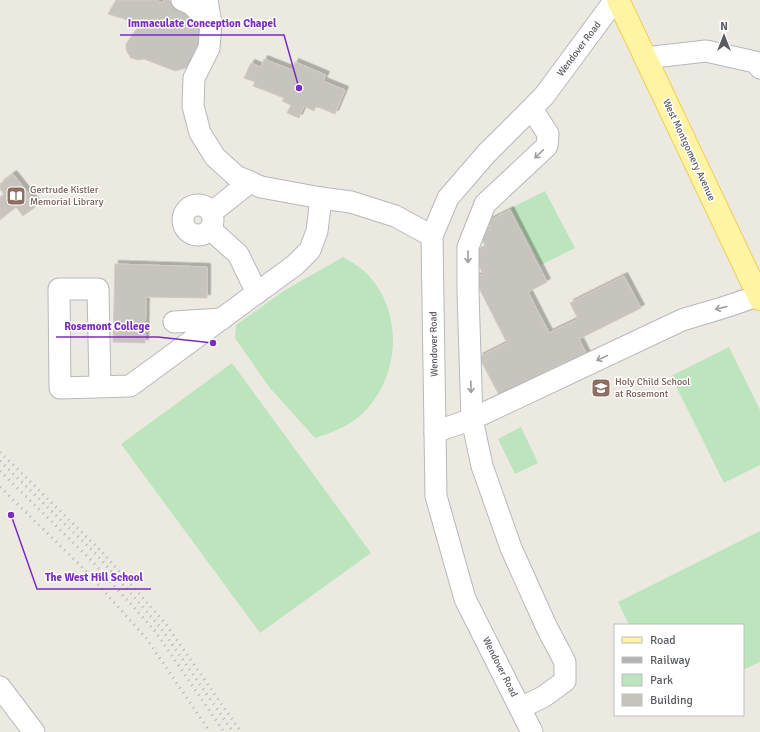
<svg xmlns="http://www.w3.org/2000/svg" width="760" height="732" viewBox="0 0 760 732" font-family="Signika,sans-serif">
<defs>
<filter id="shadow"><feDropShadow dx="3.5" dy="-3.5" stdDeviation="0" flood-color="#0004"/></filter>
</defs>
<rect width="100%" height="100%" fill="#eceae0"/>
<g fill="#bce5bd">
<polygon points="545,191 575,248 541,265 511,208"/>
<path d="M343 257C350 261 357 265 363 270 404 307 402 375 363 413 350 426 333 432 315 438L269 387 235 338 236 325 285 290Z"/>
<polygon points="729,347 760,410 760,465 724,483 671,376"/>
<polygon points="232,363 371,553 260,633 121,444"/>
<polygon points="521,427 538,463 515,474 498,439"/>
<polygon points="760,531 760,662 743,670 743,625 629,625 618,602"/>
</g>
<g fill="#c7c4bd" stroke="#d1ccbf" filter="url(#shadow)">
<polygon points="116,0 156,0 163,3 164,0 179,0 175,9 197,18 204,29 197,59 186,68 175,71 144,59 138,60 131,58 126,50 126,44 140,24 108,14"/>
<polygon points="264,59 292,70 295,62 326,75 323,81 345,90 335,114 316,106 314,111 304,106 299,118 287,113 291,105 282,101 284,98 253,86 255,82 244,78 251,63 261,67"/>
<polygon points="13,174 38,205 23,216 16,207 0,220 0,197 4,194 0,189 0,184"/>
<polygon points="510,210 547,282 528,292 549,333 578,319 570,303 624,276 641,308 579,339 588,357 566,369 563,363 499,395 479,357 507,343 474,278 483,274 473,254 486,247 479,234 491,228 488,221"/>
<polygon points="115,264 207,267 207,298 146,297 145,343 113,342"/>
</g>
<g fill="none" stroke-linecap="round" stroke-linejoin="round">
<g stroke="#b6b8bd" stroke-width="23">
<g id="minor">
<polyline points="182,0 191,4 211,23"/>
<polyline points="207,0 211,23 209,48 194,78 193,106 200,133 215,157 236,176 261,187 321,198"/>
<polyline points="645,58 706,51 755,62 760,68"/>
<circle cx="198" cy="220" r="15"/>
<polyline points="212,212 250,182"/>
<polyline points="210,229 238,254 257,293"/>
<polyline points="174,322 222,319"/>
<polyline points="100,387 98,289 59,289 60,388 130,386 295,265 310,250 317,231 321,198 351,202 395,216 432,236"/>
<path d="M435 432 472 419 682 320C707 312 733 306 758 295"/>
<polyline points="0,687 34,732"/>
<polyline points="520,708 543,697 565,681 565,662 547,628 511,548 482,466 472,419 468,292 468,247 485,204 547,146 548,134 532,109"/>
<polyline points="532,732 465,599 436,496 432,236 448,198 486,154 544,96 615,0"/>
</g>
</g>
<g stroke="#f3cd52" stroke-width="24">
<polyline id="major" points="618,0 760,299"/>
</g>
<use href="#minor" stroke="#fff" stroke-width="21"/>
<use href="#major" stroke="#fff4a3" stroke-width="22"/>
<g stroke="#b2b3b3" stroke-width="3" stroke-dasharray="1 5" stroke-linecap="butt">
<polyline points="0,452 102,552 165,623 241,732"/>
<polyline points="0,461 98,556 160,627 233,732"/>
<polyline points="0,471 92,561 155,631 224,732"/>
<polyline points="0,487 84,569 146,638 210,732"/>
</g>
</g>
<defs><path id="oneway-shaft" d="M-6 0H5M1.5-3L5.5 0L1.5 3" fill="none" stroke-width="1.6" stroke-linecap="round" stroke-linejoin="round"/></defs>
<g stroke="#9b9da1">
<use href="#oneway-shaft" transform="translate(539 154) rotate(136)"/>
<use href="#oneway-shaft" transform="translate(468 257) rotate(90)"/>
<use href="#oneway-shaft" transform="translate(721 308) rotate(166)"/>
<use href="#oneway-shaft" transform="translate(602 358) rotate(155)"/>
<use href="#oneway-shaft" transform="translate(471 387) rotate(88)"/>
</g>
<defs>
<g id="library-square" transform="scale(1)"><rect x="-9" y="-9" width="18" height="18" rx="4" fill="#8d6e63" stroke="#fff"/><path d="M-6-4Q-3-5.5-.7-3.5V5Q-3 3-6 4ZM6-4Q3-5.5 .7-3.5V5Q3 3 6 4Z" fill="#fff"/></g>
<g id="school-square" transform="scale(1)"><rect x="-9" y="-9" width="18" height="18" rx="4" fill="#8d6e63" stroke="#fff"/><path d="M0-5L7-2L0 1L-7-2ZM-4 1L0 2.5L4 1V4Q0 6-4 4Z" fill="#fff"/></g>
</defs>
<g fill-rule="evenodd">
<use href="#library-square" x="16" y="196"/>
<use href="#school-square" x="601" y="388"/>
</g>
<g text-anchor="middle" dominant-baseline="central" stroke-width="3" stroke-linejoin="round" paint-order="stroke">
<g font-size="10" fill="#595c62" stroke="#fff">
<text transform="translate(579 49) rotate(-53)">Wendover Road</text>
<text transform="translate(689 150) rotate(65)">West Montgomery Avenue</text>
<text transform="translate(434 344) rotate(-91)">Wendover Road</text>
<text transform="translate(500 667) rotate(63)">Wendover Road</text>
</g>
<g font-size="10" fill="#785e54" stroke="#fff" text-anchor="start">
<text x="30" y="190">Gertrude Kistler<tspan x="30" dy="12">Memorial Library</tspan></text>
<text x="615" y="382">Holy Child School<tspan x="615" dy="12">at Rosemont</tspan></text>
</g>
</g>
<path fill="none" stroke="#7b2cbf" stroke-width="1.5" d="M299 88L284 35H120M213 343L158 337H56M11 515L37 589H151"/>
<g fill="#7b2cbf" stroke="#fff" stroke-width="1.5">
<circle cx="299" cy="88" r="4"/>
<circle cx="213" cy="343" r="4"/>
<circle cx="11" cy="515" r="4"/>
</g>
<g font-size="11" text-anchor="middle" font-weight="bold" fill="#7b2cbf" stroke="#fff" stroke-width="3" stroke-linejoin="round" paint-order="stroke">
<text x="202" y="27">Immaculate Conception Chapel</text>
<text x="107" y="330">Rosemont College</text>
<text x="94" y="581">The West Hill School</text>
</g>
<rect x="614" y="624" width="130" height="92" fill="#ffffff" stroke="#bdbec0"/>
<rect x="622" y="637" width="20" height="6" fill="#fff4a3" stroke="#bdbec0"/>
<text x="650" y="644" font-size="12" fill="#595c62">Road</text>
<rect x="622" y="657" width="20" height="6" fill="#b2b3b3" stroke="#bdbec0"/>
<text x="650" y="664" font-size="12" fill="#595c62">Railway</text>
<rect x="622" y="674" width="20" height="12" fill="#bce5bd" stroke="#bdbec0"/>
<text x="650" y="684" font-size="12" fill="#595c62">Park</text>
<rect x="622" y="694" width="20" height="12" fill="#c7c4bd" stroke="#bdbec0"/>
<text x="650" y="704" font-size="12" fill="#595c62">Building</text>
<g transform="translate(724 36)" stroke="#ffffff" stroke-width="3" paint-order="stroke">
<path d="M0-3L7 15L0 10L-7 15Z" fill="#595c62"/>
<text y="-6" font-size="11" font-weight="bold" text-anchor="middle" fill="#595c62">N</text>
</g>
</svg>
